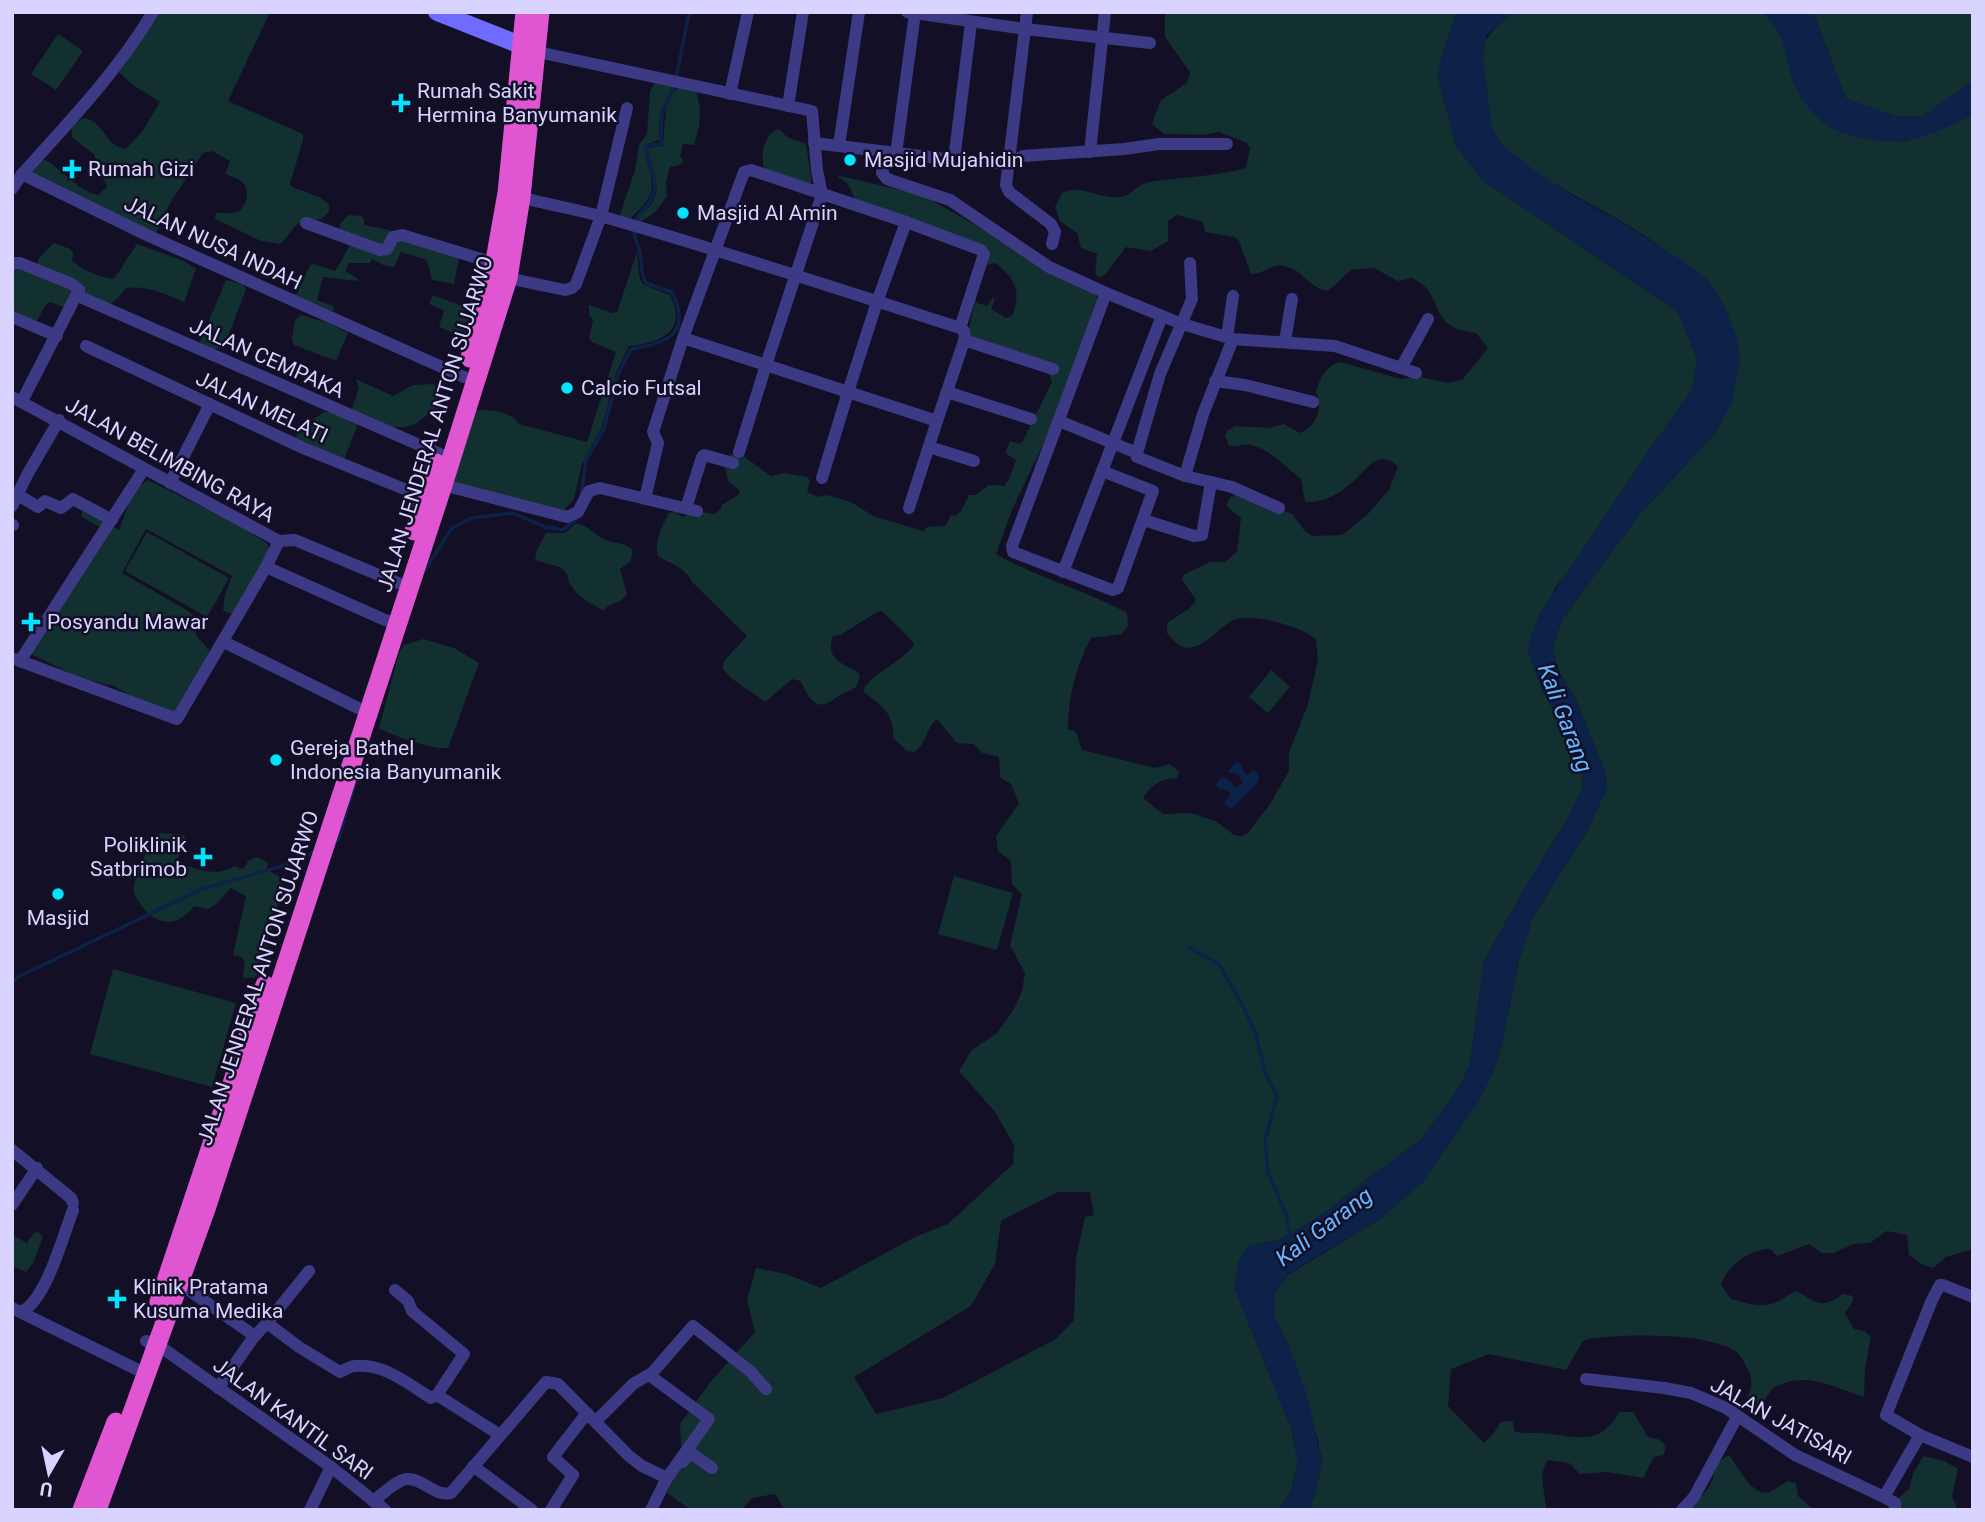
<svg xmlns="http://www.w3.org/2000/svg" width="1985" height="1522" viewBox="0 0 1985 1522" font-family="Roboto,sans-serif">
<rect width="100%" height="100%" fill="#130f26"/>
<g fill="#12302f" fill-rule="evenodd">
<path d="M157 12H270L228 101 303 134V140L290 184 292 187 321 198 329 205V212L321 219 298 223 281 244 261 241 215 219 216 213C223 213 233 214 239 211 248 205 250 187 241 181 237 178 230 176 225 174L230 161 212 151 203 153 171 201 156 234 44 180 30 171 43 159C62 168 77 191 98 195L107 187 105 181 94 170 95 155 73 138 71 127 83 118C105 121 104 145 125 149L142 132 160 102 133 85 119 72Z"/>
<path d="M1165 12H1459L1456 15 1442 56 1438 77 1456 145 1481 179 1678 312 1697 358 1692 390 1650 449 1573 566 1554 589 1542 691 1562 723 1583 774 1582 789 1569 816 1521 895 1484 961 1470 1064 1460 1086 1421 1140 1371 1176 1325 1213 1279 1240 1248 1246 1234 1287 1291 1428 1298 1462 1291 1491 1279 1510H785L775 1494 752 1498 741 1510H691L667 1493 682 1458 680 1424 712 1380 755 1332 747 1300 756 1268 786 1274 821 1288 915 1237 948 1224 1013 1164 1014 1145 995 1112 959 1071 972 1050 997 1033 1015 1007 1022 991 1025 973 1010 945 1022 894 1012 884 1011 861 998 851 996 836 1019 803 1011 784 1000 777 999 757 982 753 974 744 957 743 937 719C926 728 926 745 914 752L907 751 893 738C895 713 880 705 863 691 870 674 902 662 914 645 910 636 890 620 882 611L877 612 840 635 833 636C824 659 844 664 858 672L860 677 856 687C851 691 845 692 840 695 831 700 824 710 813 701 807 697 805 687 800 681L792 679 765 702C751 690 734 684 723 669L724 661 747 636 693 583C684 566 672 565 658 556 654 540 662 527 669 513L675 512 683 517 696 511 714 514 721 509 722 505 738 495 740 491 729 482 724 465 731 454 742 455 771 476 785 473 807 477 810 480 807 492 818 497 827 495 851 502 873 516 923 531 927 527 945 526 952 514 954 516 961 511 969 495H975L989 485 1004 486 1009 479 1016 460 1005 453 1010 441 1020 444 1023 441 1052 382 1048 371 982 346 968 333 975 302 987 306 993 297 995 299 991 309 1006 318 1012 316C1022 291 1015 278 995 263L988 265 986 255 855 200 848 184 836 175 922 195 1094 292 1098 299 1047 436 1012 510 996 554C1038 578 1085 590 1127 613L1128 626 1122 634 1091 638C1076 665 1068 699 1068 729L1076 732 1082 750 1155 768 1170 764 1179 772 1177 778C1160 779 1153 784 1143 798L1163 814 1192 813 1217 822 1234 835 1241 836 1248 833 1270 804 1289 771V753L1308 704 1318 659 1316 639C1299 626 1257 614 1236 619 1221 623 1199 658 1179 645 1175 642 1170 636 1167 633V623L1190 608 1196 600 1182 580 1183 575 1210 562H1225L1237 552 1241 518 1226 506 1230 497 1235 495 1250 498 1292 514 1304 530 1312 536 1342 535 1367 515 1389 490 1398 466C1377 450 1370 466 1356 479 1342 492 1324 504 1305 502L1301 479C1284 466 1271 450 1251 445 1243 443 1237 448 1229 446L1225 435 1227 431 1235 426 1269 428 1284 424 1300 433C1317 427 1323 407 1316 392 1319 379 1327 365 1340 362L1401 379 1420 377 1448 383 1462 380 1488 348 1476 333C1424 327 1448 295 1412 278L1398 281 1374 268 1351 270 1328 291C1306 287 1305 270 1284 266 1272 263 1263 275 1251 274L1239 241 1235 237 1205 232 1203 222 1177 215 1168 221V241L1151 251 1126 247 1104 276 1099 277 1095 274 1097 254 1081 248 1077 233 1060 221 1055 207 1062 193C1082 183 1099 200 1120 197 1131 196 1138 184 1149 182 1180 177 1215 177 1246 168L1250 148 1247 143 1219 132 1204 135 1164 134 1152 124 1161 100 1187 83 1190 72 1165 37ZM1058 1192H1090L1094 1215 1085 1217 1076 1258 1074 1320 1056 1339 943 1398 876 1414 854 1377 971 1306 995 1264 1001 1221Z"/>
<path d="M1513 12H1761C1785 28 1787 57 1793 82L1903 142 1973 115V1249L1946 1257 1933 1268 1923 1265 1909 1255 1907 1235 1887 1231 1870 1243 1854 1244 1833 1253H1822L1809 1244 1777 1256 1770 1249C1750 1249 1727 1266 1721 1285L1731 1299C1747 1303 1761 1309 1777 1302 1784 1299 1789 1294 1797 1291 1817 1304 1822 1309 1843 1294L1853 1296V1301L1845 1313 1854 1329 1864 1331 1871 1337 1865 1368 1864 1397C1836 1388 1805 1370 1775 1387 1768 1392 1762 1406 1757 1413L1748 1411 1744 1404C1751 1392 1755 1381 1747 1368 1744 1362 1740 1354 1735 1351 1705 1332 1623 1334 1588 1339L1583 1341 1566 1370 1489 1354 1451 1369 1448 1406 1484 1443 1493 1434 1501 1422 1513 1421 1514 1431C1524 1435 1530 1432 1541 1433 1574 1435 1599 1449 1619 1412H1633L1648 1437 1658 1439 1666 1446 1664 1455 1654 1457 1643 1478 1606 1472 1580 1474 1569 1463 1548 1460C1537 1475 1546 1493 1546 1510H1309L1315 1494 1322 1462 1318 1440 1288 1344 1275 1318 1274 1294 1288 1275 1381 1218 1493 1073 1502 1043 1519 960 1533 917 1587 831 1606 790 1607 777 1577 702 1560 673 1552 649 1561 621 1638 516 1716 432 1710 282C1683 262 1655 242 1626 224 1593 204 1505 164 1492 129 1487 116 1488 99 1486 86 1480 42 1480 41 1513 12Z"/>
<polygon points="1813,12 1973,12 1973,81 1922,117 1895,116 1846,99"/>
<polygon points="58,34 83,51 56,90 31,74"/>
<path d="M655 83 673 86 660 113 659 140 645 145C644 163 659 183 648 199 643 207 635 213 629 220L621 217 620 214 635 170 639 145 647 134 650 91Z"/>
<path d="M679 87 696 90C702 113 701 123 694 145L683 144 680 156 683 161 680 165 670 167 666 182 667 196 656 211 641 222 638 220C641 212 647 210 652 203 664 184 649 166 648 148L663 146C665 126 663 100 679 87Z"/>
<path d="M779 129 787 137 806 144 812 183H801L765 171C759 159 764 132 779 129Z"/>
<path d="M348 215 361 216 364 219V225L404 233 459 258 454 284 432 280 427 260 401 252 394 267 383 265 372 259 370 263H349L345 271 357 278 358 281 323 277 317 300 333 306 335 310 328 311 287 294H297L310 265 314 264 335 271C339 265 349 248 350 243L340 229V224Z"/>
<path d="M54 243 70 249 74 254 71 260C80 269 102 278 114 279L137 244 184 261 196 269 184 302C166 294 146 285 126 288L117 299 109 305 87 296 66 308 50 302C41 307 42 316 35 322L12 316V263L37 266 39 258Z"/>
<path d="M637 252C641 290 636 281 670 295 689 332 659 343 629 346L616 373 602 427 582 464 574 499 562 513 454 484V468L475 411C488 408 513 412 519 424L587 442 616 352 592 342 589 338 593 320 589 315V305L612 313 617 312Z"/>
<path d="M226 280 242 284 246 289 224 347C215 351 206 350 200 342Z"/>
<polygon points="433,295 475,311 466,339 439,327 444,310 429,304"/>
<polygon points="301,315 331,324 348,333 336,361 294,345 292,339 295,320"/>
<path d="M356 379 393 396 413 385 433 384 439 389 442 400 438 409C427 413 424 419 415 424 394 434 371 419 351 411L359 389Z"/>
<polygon points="324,412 331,412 355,420 357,427 344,460 295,441 298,429"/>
<path d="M148 480 239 525 268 544 269 550 235 611 230 614 223 610 225 595 232 576 146 529 122 573 185 609 193 615C197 641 192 630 209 650L207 660 175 717 138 700 112 685 103 684 70 673 31 654 100 527 82 517V511L119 530 133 491Z"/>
<path d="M575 524C588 523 594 536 606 540 616 544 625 542 633 551L630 562 620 569 627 594C620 605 610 602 604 610 591 605 575 595 569 582 568 579 568 575 565 572 559 563 543 565 535 559L537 550 546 533H565Z"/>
<polygon points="147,532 229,578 207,617 125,571"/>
<path d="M423 639 454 648 479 663 448 748C433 750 393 736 379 728L399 653 404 645Z"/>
<polygon points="1271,670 1290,687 1268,713 1249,697"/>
<path d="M160 833 184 835 187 840 178 858C188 871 221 877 234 866L243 869 249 860 257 857 268 862 267 870 279 876 282 887 262 969 254 978H243L245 962 242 957 233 955 246 896 231 888 216 904 208 909 194 906C179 928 155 926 141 905 139 901 134 896 134 891 133 881 139 869 143 860 147 849 149 838 160 833Z"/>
<polygon points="954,876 1013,893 997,950 938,934"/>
<polygon points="113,969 236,1003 212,1087 90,1054"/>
<polygon points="38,1232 43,1237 33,1263 26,1272 14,1267 12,1235 27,1243 34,1233"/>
<path d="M1729 1455C1738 1466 1752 1497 1769 1492 1776 1490 1782 1483 1789 1481L1796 1484 1798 1496 1814 1510H1689C1700 1497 1718 1483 1713 1465Z"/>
<polygon points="1923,1456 1944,1461 1958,1469 1952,1496 1958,1510 1885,1510 1909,1489 1913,1474"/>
</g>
<g fill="#0c2248">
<polygon points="1459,12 1513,12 1486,36 1483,58 1492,128 1504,147 1534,170 1574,196 1623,223 1680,259 1710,282 1726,309 1738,342 1740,361 1732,403 1716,432 1638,516 1561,621 1552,649 1560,673 1577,702 1607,777 1606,791 1587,831 1533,917 1519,960 1502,1043 1493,1073 1478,1103 1422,1183 1381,1218 1288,1274 1275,1294 1275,1318 1288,1344 1307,1395 1322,1462 1315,1494 1309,1510 1279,1510 1291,1491 1298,1462 1291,1428 1234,1287 1238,1262 1248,1246 1279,1240 1325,1213 1371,1176 1421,1140 1460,1086 1470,1064 1484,961 1521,895 1569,816 1582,789 1583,774 1562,723 1542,691 1527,649 1539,614 1650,449 1692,389 1697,358 1678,312 1481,179 1456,145 1438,77 1442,56 1456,14"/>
<path d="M1761 12H1813L1846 99 1895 116 1922 117 1973 81V115C1953 124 1923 140 1902 141 1882 143 1844 137 1828 126 1813 116 1801 100 1794 84 1783 58 1787 30 1761 12Z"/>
<polygon points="1235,763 1240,763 1245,774 1248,775 1253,770 1259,774 1258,782 1231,809 1224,803 1231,794 1225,789 1221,790 1215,785 1222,777 1229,780 1236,788 1243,782 1237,774 1228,772"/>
</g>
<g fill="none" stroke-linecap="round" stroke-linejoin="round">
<g stroke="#0c2248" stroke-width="3.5">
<polyline points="676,78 688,18 691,12"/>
<path d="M635 223C638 212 646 209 651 200 661 181 647 165 646 146L661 144 662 114 675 85"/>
<path d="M581 496 586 460 604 429 618 374 631 349C669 342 692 334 672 292L646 283C638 267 643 262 639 248 636 241 634 239 635 230"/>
<polyline points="425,570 452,528 471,518 513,513 545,527 563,530 576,519"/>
<polyline points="334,843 338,841 354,786"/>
<polyline points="1188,947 1219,964 1244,1008 1256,1035 1265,1072 1277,1097 1265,1140 1268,1173 1286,1215 1290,1236"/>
<polyline points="12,983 18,977 202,889 282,866 314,852"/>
</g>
<g stroke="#3d3a85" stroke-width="12">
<polyline points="907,12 1025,29 1027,12"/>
<polyline points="538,52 812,111 817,170 822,195 766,365 848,392 822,478"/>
<polyline points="730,94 748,12"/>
<polyline points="788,106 803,12"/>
<polyline points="814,143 954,160 1010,164 1023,156 1124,149 1159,144 1227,144"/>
<polyline points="839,145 859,12"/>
<polyline points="887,152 882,173 887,179 950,200 1049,267 1106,293 1182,324 1233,339 1335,346 1401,368 1428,319"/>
<polyline points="1090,152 1105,12"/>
<polyline points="896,154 915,13"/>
<polyline points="954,160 971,23"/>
<polyline points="22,174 149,236 464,377"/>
<path d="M12 189 22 174C69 122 117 72 153 12"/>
<path d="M516 196C545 204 575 209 604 217 724 251 841 290 960 328L964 331 965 338 937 421 848 392 877 302 906 222"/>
<polyline points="306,223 380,250 387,249 393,237 402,235 494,263"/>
<polyline points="1052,244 1055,232 1051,224 1009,192 1006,185 1025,29 1150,43"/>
<polyline points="12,263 20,263 72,284 79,290 22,401"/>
<polyline points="508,278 565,290 572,288 576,284 601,216 627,108"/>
<polyline points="78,296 440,454"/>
<polyline points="12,317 57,336"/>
<polyline points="1227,337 1233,296"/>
<polyline points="964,340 1053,369"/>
<polyline points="1285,341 1292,299"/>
<polyline points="86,346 303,448 424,497"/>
<polyline points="1401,368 1416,373"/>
<polyline points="1215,381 1245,385 1313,402"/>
<polyline points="947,392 1031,419"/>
<polyline points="12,397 279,541 266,567 385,620 397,623"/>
<polyline points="1059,421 1137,453 1137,457 1185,476 1232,487 1279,508"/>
<polyline points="929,447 974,461"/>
<polyline points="739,452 766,365 683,338 744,172 751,170 906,222 981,250 984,254 960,328"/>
<polyline points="1137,453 1160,374 1192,299 1190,263"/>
<polyline points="1102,471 1153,491 1118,588 1112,590 1013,552 1012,546 1106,293"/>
<polyline points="1185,476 1203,414 1233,339"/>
<polyline points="170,483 210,404"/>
<polyline points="443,485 567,517 578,512 589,491 600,488 697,511"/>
<polyline points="18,495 38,507 45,501 61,508 73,499 112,520"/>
<polyline points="645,499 658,443 653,432 683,338"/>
<polyline points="12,506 27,475 59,420"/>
<polyline points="686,508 702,457 704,455 733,463"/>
<polyline points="909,508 937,421"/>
<polyline points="1144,520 1194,536 1202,535 1211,482"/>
<polyline points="12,525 13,525"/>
<polyline points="279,541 295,540 398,583"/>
<polyline points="1063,572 1162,316"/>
<polyline points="224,642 358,708"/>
<polyline points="12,658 20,661 144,469"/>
<polyline points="20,661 177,719 266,567"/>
<polyline points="12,1150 71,1198 73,1203"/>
<polyline points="12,1205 37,1168"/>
<polyline points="180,1284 255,1336"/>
<polyline points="395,1290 408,1301 412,1311 464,1354 437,1395"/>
<polyline points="12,1308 136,1369"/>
<path d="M21 1312C46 1301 63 1236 73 1210"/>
<polyline points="267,1323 309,1271"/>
<polyline points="146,1341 158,1345 331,1467 385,1510"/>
<polyline points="649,1375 709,1419 667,1478 651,1510"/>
<polyline points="1586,1379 1664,1388 1691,1393 1726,1408 1795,1455 1884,1497 1920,1435 1973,1457"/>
<path d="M218 1388 253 1338 267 1323 299 1347 340 1372C345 1370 350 1366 355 1366 384 1363 408 1384 431 1398L437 1395 500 1435"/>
<polyline points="596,1421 633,1384 652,1373 693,1326 751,1372 766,1389"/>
<polyline points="1920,1435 1886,1415 1932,1300 1940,1285 1943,1285 1973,1297"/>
<polyline points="683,1462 689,1454 692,1454 712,1468"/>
<polyline points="473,1466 532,1510"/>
<polyline points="1884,1497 1895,1503 1895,1510"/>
<path d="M373 1501C382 1495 396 1480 407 1479 423 1478 434 1497 451 1493L546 1382 558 1384 629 1456 642 1466 667 1478"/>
<polyline points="310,1510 331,1467"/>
<polyline points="551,1510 573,1475 553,1457 587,1413"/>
<polyline points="1682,1510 1694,1497 1737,1417"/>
</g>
<polyline stroke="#6f6bff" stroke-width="18" points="437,12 523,46"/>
<g stroke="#e055d1" stroke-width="19">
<polyline points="470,358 494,266 507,193 525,12"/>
<polyline points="414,531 436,463"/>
<polyline points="159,1302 265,985"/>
<polyline points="82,1510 116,1422"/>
<polyline points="97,1510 206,1209 443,485 508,278 521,197 540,12"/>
</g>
</g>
<g fill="#00e5ff" stroke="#130f26" stroke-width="2.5">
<path d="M397.5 92.5h7v7h7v7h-7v7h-7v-7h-7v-7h7z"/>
<circle cx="850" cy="160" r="7"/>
<path d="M68.5 158.5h7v7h7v7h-7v7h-7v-7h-7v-7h7z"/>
<circle cx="683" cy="213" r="7"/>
<circle cx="567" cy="388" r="7"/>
<path d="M27.5 611.5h7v7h7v7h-7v7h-7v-7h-7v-7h7z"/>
<circle cx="276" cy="760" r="7"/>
<path d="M199.5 846.5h7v7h7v7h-7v7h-7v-7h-7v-7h7z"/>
<circle cx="58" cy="894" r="7"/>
<path d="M113.5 1288.5h7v7h7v7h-7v7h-7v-7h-7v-7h7z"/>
</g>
<g text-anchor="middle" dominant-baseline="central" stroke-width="5" stroke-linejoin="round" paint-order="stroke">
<g font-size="21" fill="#d9d4ff" stroke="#130f26" text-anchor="start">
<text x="417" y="91">Rumah Sakit<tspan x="417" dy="24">Hermina Banyumanik</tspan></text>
<text x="864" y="160">Masjid Mujahidin</text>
<text x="88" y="169">Rumah Gizi</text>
<text x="697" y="213">Masjid Al Amin</text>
<text x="581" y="388">Calcio Futsal</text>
<text x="47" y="622">Posyandu Mawar</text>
<text x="290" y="748">Gereja Bathel<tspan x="290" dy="24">Indonesia Banyumanik</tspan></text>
<text x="187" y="845" text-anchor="end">Poliklinik<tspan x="187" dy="24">Satbrimob</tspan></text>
<text x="58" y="918" text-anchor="middle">Masjid</text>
<text x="133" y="1287">Klinik Pratama<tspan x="133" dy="24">Kusuma Medika</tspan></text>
</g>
<g font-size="21" fill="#d9d4ff" stroke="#130f26">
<text transform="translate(213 243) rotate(25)">JALAN NUSA INDAH</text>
<text transform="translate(267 358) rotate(24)">JALAN CEMPAKA</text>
<text transform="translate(262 407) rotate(25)">JALAN MELATI</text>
<text transform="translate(435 424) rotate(-73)">JALAN JENDERAL ANTON SUJARWO</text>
<text transform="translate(170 460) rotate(29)">JALAN BELIMBING RAYA</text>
<text transform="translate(258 978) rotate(-72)">JALAN JENDERAL ANTON SUJARWO</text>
<text transform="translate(293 1419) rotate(36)">JALAN KANTIL SARI</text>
<text transform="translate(1781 1421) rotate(29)">JALAN JATISARI</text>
</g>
<g font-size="23" font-style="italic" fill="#62b6ff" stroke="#130f26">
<text transform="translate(1565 718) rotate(69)">Kali Garang</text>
<text transform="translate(1324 1227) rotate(-37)">Kali Garang</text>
</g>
</g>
<rect width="1985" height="1522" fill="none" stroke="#d9d4ff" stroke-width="28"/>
<g transform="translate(49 1473) rotate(189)" stroke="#130f26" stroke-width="5" paint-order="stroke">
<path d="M0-5L12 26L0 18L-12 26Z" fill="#d9d4ff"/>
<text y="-10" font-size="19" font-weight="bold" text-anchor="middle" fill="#d9d4ff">U</text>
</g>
</svg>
